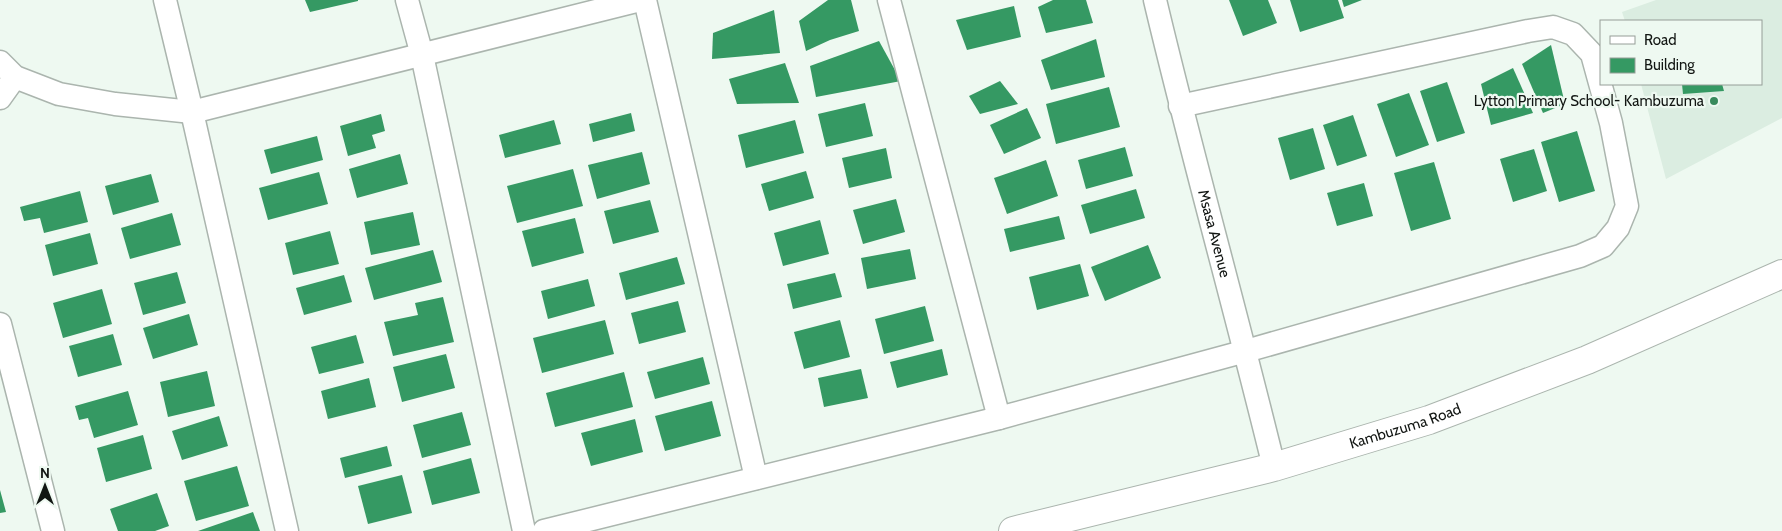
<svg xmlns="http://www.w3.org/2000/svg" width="1782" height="531" viewBox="0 0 1782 531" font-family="Cabin,sans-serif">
<rect width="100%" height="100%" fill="#eef9f1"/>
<polygon fill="#dbede1" points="1656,0 1782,0 1782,118 1666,179 1641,84 1761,84 1761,21 1625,21 1622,12"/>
<g fill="#359963">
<polygon points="305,0 358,0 358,1 310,12"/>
<polygon points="828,0 851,0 859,31 830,40 806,51 799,21"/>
<polygon points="1053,0 1086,0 1093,23 1046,33 1038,7"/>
<polygon points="1229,0 1268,0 1277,23 1243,36"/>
<polygon points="1290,0 1338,0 1344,18 1300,32"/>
<polygon points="1342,0 1362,0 1344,7"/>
<polygon points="1014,6 1021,37 967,50 956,20"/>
<polygon points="774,10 780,53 712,59 713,33"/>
<polygon points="1096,39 1105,77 1051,90 1041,60"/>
<polygon points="879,41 901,81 816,97 810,66"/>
<polygon points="1551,45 1565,104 1543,113 1522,64"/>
<polygon points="785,63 799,103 737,104 729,79"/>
<polygon points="1513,68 1533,113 1491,125 1481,84"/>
<polygon points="1000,81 1018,104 980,114 969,96"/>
<polygon points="1447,82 1465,133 1437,142 1420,91"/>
<polygon points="1682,84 1722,84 1724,91 1683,94"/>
<polygon points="1109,87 1120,127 1056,144 1046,104"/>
<polygon points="1409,93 1429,145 1396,157 1377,104"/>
<polygon points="865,103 873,136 826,147 818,114"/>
<polygon points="1027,108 1041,138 1004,154 990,125"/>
<polygon points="631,113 635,131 593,142 589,124"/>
<polygon points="381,114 385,131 372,135 376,148 348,156 340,126"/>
<polygon points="1353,115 1367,156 1337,166 1323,125"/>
<polygon points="554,120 561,144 505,158 499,135"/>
<polygon points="795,120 804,153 746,168 738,135"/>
<polygon points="1313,128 1325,169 1290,180 1278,138"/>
<polygon points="1577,131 1595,191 1559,202 1541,142"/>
<polygon points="317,136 323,160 271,174 264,150"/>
<polygon points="1125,147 1133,176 1086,189 1078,160"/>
<polygon points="886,148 892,178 849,188 842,158"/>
<polygon points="1534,149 1547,191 1513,202 1500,159"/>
<polygon points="642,152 650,184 597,199 588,165"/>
<polygon points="400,154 408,184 357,198 349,169"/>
<polygon points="1046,160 1058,196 1007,214 994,178"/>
<polygon points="1434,162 1451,219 1411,231 1394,173"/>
<polygon points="573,169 583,206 517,223 507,186"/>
<polygon points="806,171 814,198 769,211 761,184"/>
<polygon points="319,172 328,204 268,220 259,188"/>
<polygon points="151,174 159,202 113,215 105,186"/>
<polygon points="1364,183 1373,216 1337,226 1327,193"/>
<polygon points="1136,189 1145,218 1090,234 1081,205"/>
<polygon points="80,191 88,222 44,233 40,218 24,221 20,207"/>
<polygon points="896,199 905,232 863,244 853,210"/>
<polygon points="650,200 659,232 613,244 604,211"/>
<polygon points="413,212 420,245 371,255 364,222"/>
<polygon points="172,213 181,245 130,259 121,228"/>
<polygon points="1059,216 1065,239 1010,252 1004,229"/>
<polygon points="575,218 584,253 532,267 522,231"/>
<polygon points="820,220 829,254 783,266 774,233"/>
<polygon points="330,231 339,264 293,275 285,243"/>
<polygon points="90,233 98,264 53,276 45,245"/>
<polygon points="1148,245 1161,278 1105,301 1091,267"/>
<polygon points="910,249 916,279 867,289 861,258"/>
<polygon points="433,250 442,282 374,300 365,268"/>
<polygon points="677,257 685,284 626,300 619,273"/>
<polygon points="1080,264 1089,296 1037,310 1029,277"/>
<polygon points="177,272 186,303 143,315 134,283"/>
<polygon points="835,273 842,297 793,309 787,284"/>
<polygon points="344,275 352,302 304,315 296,288"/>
<polygon points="588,279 595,306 548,319 541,291"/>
<polygon points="102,289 112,324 63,338 53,303"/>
<polygon points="443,297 454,342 393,356 384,322 418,315 415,303"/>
<polygon points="678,301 686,332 639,344 631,313"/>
<polygon points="925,306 934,341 884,354 875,319"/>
<polygon points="189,314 198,345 153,359 143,328"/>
<polygon points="605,320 614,354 542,373 533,338"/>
<polygon points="840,320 850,357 804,369 794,332"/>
<polygon points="113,334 122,365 78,377 69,346"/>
<polygon points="356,335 364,363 319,374 311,347"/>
<polygon points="942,349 948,375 897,388 890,362"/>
<polygon points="446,354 455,388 402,402 393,367"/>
<polygon points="703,357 710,384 655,399 647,372"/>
<polygon points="861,369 868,398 824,407 818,378"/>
<polygon points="207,371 215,406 168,417 160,382"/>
<polygon points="624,372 633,407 555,427 546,393"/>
<polygon points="369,378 376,407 328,419 321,391"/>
<polygon points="128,391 138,425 94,438 88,418 79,420 75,406"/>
<polygon points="712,401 721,436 665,451 655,416"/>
<polygon points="462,412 471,445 422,458 413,425"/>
<polygon points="219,416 228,446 182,460 172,431"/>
<polygon points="635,419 643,452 591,466 581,433"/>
<polygon points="143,435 152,469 106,482 97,448"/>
<polygon points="387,446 392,466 345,478 340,458"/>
<polygon points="471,458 480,493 432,505 423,471"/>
<polygon points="237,466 249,506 196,521 184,481"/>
<polygon points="402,475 412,513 368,524 358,486"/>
<polygon points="0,490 6,512 0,513"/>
<polygon points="157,493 169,526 155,531 118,531 110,509"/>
<polygon points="253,512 260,531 198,531"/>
</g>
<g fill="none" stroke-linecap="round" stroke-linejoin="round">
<g stroke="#abb5ae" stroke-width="25">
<g id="minor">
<polyline points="165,0 192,112 287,531"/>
<polyline points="407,0 422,55 524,531"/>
<polyline points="645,0 756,478"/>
<polyline points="889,0 999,418"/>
<path id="s1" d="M1155 0C1192 156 1236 311 1274 467"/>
<polyline points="0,62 15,77 59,94 115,104 192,112 640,0"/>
<polyline points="0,98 15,77"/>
<polyline points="0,324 53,531"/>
<polyline points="544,531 999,418 1246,351 1580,256 1603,246 1618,228 1627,206 1611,123 1592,54 1573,34 1553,27 1528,31 1180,106"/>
</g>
</g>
<g stroke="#abb5ae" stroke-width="30">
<g id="secondary">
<path id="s2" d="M1013 531 1274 467 1429 420 1587 360 1782 274"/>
</g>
</g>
<use href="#minor" stroke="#fff" stroke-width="22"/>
<use href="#secondary" stroke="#fff" stroke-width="28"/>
</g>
<circle fill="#388a5c" stroke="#eef9f1" stroke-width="2" cx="1714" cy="101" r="5"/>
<g text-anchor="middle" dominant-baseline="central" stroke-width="4.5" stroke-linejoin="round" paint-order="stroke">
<g font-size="15" fill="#121613" stroke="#eef9f1" text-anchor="end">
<text x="1704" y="101">Lytton Primary School- Kambuzuma</text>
</g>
<g font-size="15" fill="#121613" stroke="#eef9f1">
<text stroke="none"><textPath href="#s1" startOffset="241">Msasa Avenue</textPath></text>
<text stroke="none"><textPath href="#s2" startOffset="406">Kambuzuma Road</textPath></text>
</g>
</g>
<rect x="1600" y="20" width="162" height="65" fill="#eef9f1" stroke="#969e98"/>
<rect x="1610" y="36" width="25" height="8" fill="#ffffff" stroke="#969e98"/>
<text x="1644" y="45" font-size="15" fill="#121613">Road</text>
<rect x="1610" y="58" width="25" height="15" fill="#359963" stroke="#969e98"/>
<text x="1644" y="70" font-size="15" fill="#121613">Building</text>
<g transform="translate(45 486)" stroke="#eef9f1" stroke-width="4" paint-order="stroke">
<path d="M0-4L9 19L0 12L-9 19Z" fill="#121613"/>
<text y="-8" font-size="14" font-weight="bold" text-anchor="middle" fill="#121613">N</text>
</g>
</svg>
